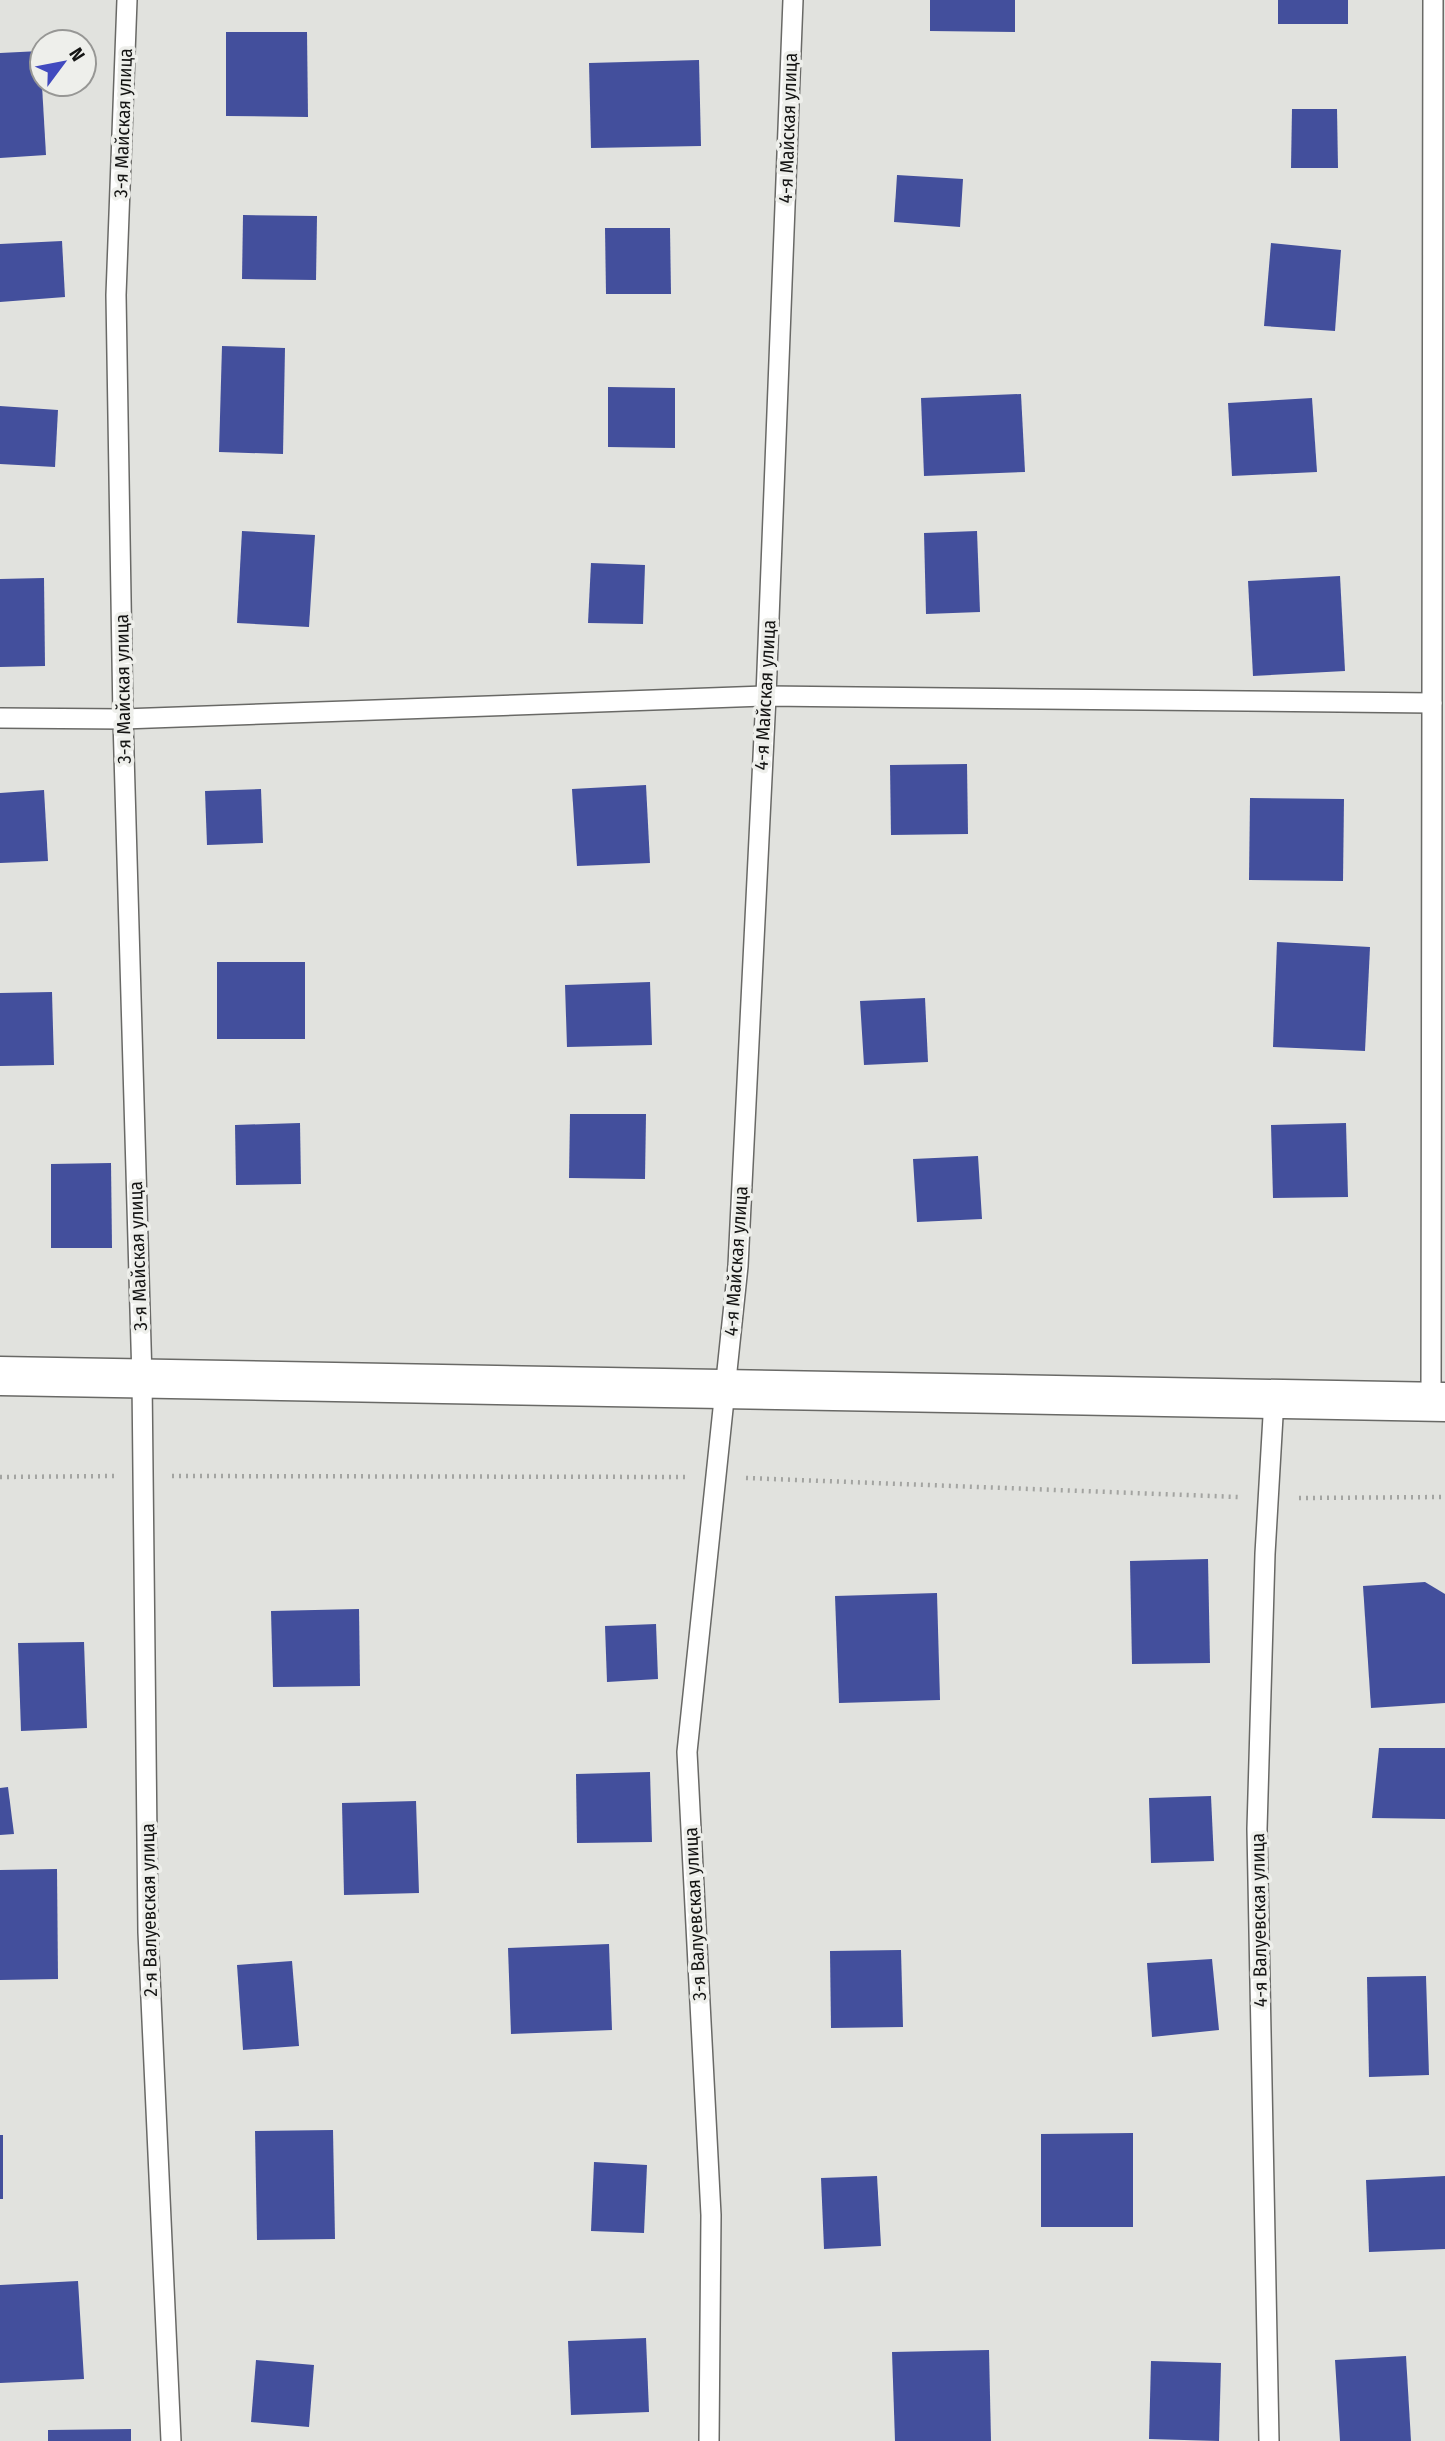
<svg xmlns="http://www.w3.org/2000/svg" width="1445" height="2441" viewBox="0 0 1445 2441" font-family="'Fira Sans Condensed',sans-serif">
<rect width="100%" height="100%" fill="#e1e2de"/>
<g fill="#434f9c">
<polygon points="930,0 1015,0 1015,32 930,31"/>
<rect x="1278" y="0" width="70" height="24"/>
<polygon points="226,32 307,32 308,117 226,116"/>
<polygon points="40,51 46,155 0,158 0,53"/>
<polygon points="699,60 701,146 591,148 589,63"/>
<polygon points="1292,109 1337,109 1338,168 1291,168"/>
<polygon points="897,175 963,179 960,227 894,222"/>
<polygon points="243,215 317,216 316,280 242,279"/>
<polygon points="605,228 670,228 671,294 606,294"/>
<polygon points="62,241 65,297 0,302 0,244"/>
<polygon points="1271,243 1341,250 1335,331 1264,326"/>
<polygon points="222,346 285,348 283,454 219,452"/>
<polygon points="608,387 675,388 675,448 608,447"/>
<polygon points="1021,394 1025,472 924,476 921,398"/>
<polygon points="1312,398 1317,472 1232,476 1228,403"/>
<polygon points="0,406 58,410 55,467 0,464"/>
<polygon points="242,531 315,535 309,627 237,623"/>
<polygon points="977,531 980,612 926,614 924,533"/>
<polygon points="591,563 645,565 643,624 588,623"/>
<polygon points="1340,576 1345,671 1253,676 1248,581"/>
<polygon points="44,578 45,666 0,667 0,579"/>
<polygon points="967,764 968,834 891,835 890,765"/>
<polygon points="646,785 650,863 577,866 572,789"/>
<polygon points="261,789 263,843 207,845 205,791"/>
<polygon points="44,790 48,861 0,863 0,793"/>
<polygon points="1250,798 1344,799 1343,881 1249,880"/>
<polygon points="1277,942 1370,947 1365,1051 1273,1047"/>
<rect x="217" y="962" width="88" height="77"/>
<polygon points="650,982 652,1045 567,1047 565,985"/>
<polygon points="52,992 54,1065 0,1066 0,993"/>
<polygon points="925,998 928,1062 864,1065 860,1001"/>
<polygon points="570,1114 646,1114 645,1179 569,1178"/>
<polygon points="300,1123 301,1184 236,1185 235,1125"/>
<polygon points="1346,1123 1348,1197 1273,1198 1271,1125"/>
<polygon points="978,1156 982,1219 917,1222 913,1159"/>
<polygon points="111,1163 112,1248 51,1248 51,1164"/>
<polygon points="1208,1559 1210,1663 1132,1664 1130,1561"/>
<polygon points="1425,1582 1445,1594 1445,1703 1371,1708 1363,1586"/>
<polygon points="937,1593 940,1700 839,1703 835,1596"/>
<polygon points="359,1609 360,1686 273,1687 271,1611"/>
<polygon points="656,1624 658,1679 607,1682 605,1626"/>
<polygon points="84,1642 87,1728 21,1731 18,1643"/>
<polygon points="1379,1748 1445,1748 1445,1819 1372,1818"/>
<polygon points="650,1772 652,1842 577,1843 576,1774"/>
<polygon points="8,1787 14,1834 0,1835 0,1788"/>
<polygon points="1211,1796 1214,1861 1151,1863 1149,1798"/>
<polygon points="416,1801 419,1893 344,1895 342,1803"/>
<polygon points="57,1869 58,1979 0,1980 0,1870"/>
<polygon points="609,1944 612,2030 511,2034 508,1948"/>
<polygon points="901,1950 903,2027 831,2028 830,1951"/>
<polygon points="1212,1959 1219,2030 1152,2037 1147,1963"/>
<polygon points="292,1961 299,2046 243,2050 237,1965"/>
<polygon points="1426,1976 1429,2075 1369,2077 1367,1977"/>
<polygon points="333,2130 335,2239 257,2240 255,2131"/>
<polygon points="1133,2133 1133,2227 1041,2227 1041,2134"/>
<rect x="0" y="2135" width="3" height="64"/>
<polygon points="594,2162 647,2165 644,2233 591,2231"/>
<polygon points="877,2176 881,2246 824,2249 821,2178"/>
<polygon points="1445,2176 1445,2249 1369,2252 1366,2180"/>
<polygon points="78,2281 84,2379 0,2383 0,2285"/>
<polygon points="646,2338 649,2412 571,2415 568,2341"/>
<polygon points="989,2350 991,2441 895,2441 892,2352"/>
<polygon points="1406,2356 1411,2441 1340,2441 1335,2360"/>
<polygon points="256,2360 314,2365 309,2427 251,2422"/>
<polygon points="1151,2361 1221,2363 1219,2441 1149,2439"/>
<polygon points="131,2429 131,2441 48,2441 48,2430"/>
</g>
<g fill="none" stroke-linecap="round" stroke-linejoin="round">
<g stroke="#696966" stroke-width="22">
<g id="service">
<polyline points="127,0 116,295 123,719 142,1379 148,1932 171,2441"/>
<polyline points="0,718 123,719 766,696 1432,703"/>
<polyline points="1431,1402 1433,0"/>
<polyline points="709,2441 711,2215 687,1752 738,1266 766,696 793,0"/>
<polyline points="1269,2441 1257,1829 1265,1554 1274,1399"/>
</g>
</g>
<g stroke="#696966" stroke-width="41">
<polyline id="tertiary" points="0,1376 1445,1402"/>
</g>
<g stroke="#a3a4a1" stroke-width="4.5" stroke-dasharray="2 5" stroke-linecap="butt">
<polyline points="172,1476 685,1477"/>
<polyline points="0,1477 115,1476"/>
<polyline points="746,1478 1238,1497"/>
<polyline points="1299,1498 1445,1497"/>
</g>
<use href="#service" stroke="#fff" stroke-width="19"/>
<use href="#tertiary" stroke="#fff" stroke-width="38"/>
</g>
<g text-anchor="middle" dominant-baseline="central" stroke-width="7" stroke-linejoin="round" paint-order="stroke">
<g font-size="19" fill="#141413" stroke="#eeefeb">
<text transform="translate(123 123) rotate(-88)">3-я Майская улица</text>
<text transform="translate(788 128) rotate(-88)">4-я Майская улица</text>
<text transform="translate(123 689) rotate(-91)">3-я Майская улица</text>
<text transform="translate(765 695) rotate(-87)">4-я Майская улица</text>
<text transform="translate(138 1256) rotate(-92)">3-я Майская улица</text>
<text transform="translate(736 1261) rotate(-86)">4-я Майская улица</text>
<text transform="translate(149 1910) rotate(-91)">2-я Валуевская улица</text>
<text transform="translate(695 1914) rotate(-93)">3-я Валуевская улица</text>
<text transform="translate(1259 1920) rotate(-91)">4-я Валуевская улица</text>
</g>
</g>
<g transform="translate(63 63) rotate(58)"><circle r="33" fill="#eeefeb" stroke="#979795" stroke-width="2"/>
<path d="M0-5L12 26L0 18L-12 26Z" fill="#414abf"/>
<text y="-10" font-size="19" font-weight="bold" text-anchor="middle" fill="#141413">N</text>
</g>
</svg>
